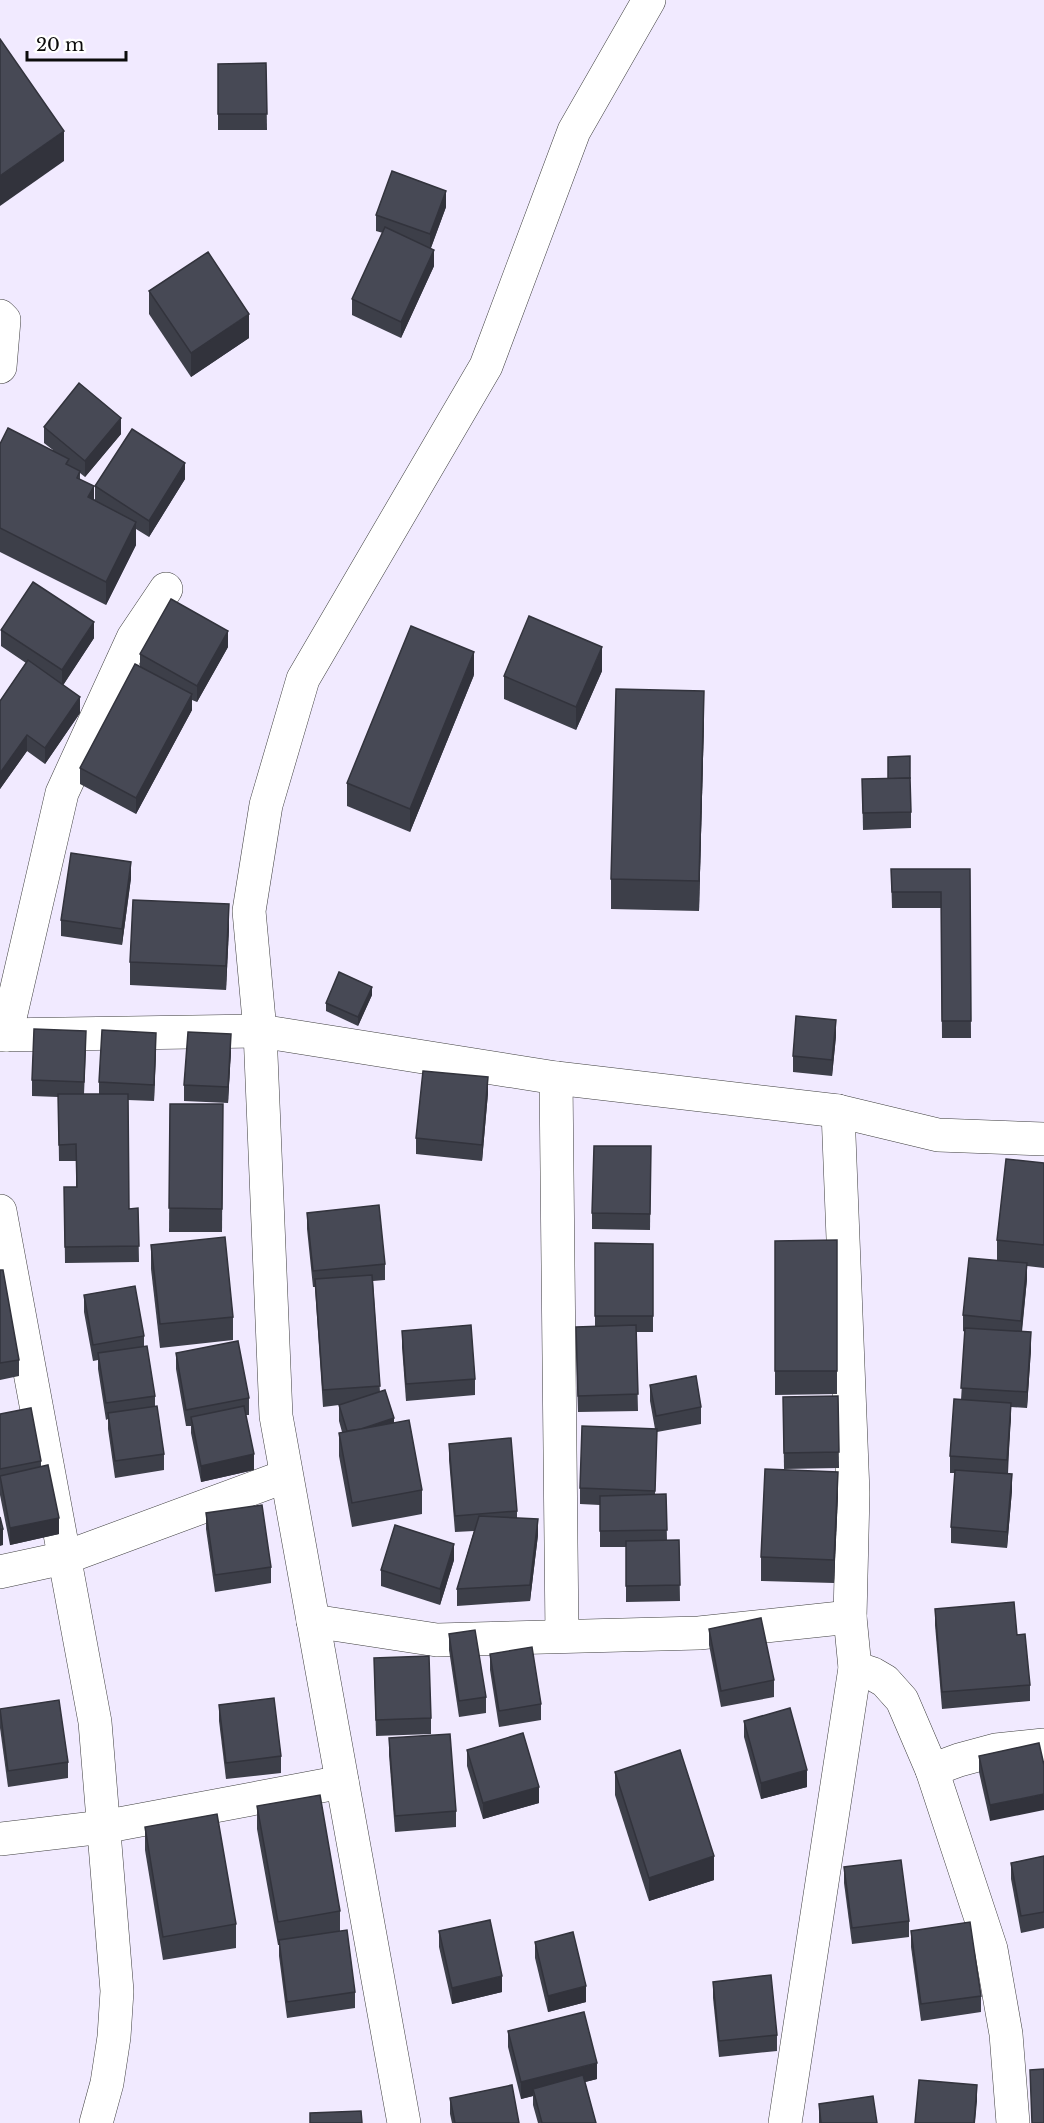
<svg xmlns="http://www.w3.org/2000/svg" width="1044" height="2123" viewBox="0 0 1044 2123" font-family="'Libre Baskerville',serif">
<rect width="100%" height="100%" fill="#f1eaff"/>
<g fill="none" stroke-linecap="round" stroke-linejoin="round">
<g stroke="#3f3f3f" stroke-width="34">
<g id="minor">
<polyline points="0,316 4,320 0,367"/>
<polyline points="0,1035 260,1031 556,1078 838,1111 938,1135 1044,1139"/>
<polyline points="6,1035 62,793 133,638 166,589"/>
<polyline points="556,1078 562,1636"/>
<polyline points="0,1211 95,1722 117,1991 114,2037 107,2083 96,2123"/>
<polyline points="0,1572 64,1558 286,1476"/>
<polyline points="313,1621 437,1640 699,1633 850,1617"/>
<polyline points="855,1668 873,1674 885,1681 902,1700 932,1770 991,1949 1006,2034 1013,2123"/>
<polyline points="932,1770 959,1760 996,1750 1044,1745"/>
<polyline points="0,1839 103,1827 342,1782"/>
<polyline points="785,2123 855,1668 850,1617 853,1493 838,1111"/>
</g>
</g>
<g stroke="#3f3f3f" stroke-width="34">
<polyline id="tertiary" points="404,2123 276,1416 260,1031 249,911 266,805 303,679 486,366 574,131 649,0"/>
</g>
<use href="#minor" stroke="#fff" stroke-width="33"/>
<use href="#tertiary" stroke="#fff" stroke-width="33"/>
</g>
<g fill="#3d3f49">
<polygon points="266,63 267,130 218,130 218,64"/>
<polygon points="446,207 431,248 434,266 401,338 352,315 352,299 383,233 376,231 376,215"/>
<polygon points="149,291 249,338 191,377 149,314"/>
<polygon points="44,427 121,434 85,477 80,473 80,480 95,500 95,486 185,479 149,537 136,529 136,545 106,605 0,552 0,444 53,450 44,443"/>
<polygon points="1,630 94,638 63,685 80,713 45,764 27,751 0,789 0,701 26,663 1,646"/>
<polygon points="228,647 197,702 192,700 192,710 136,814 80,784 80,768 140,666 140,654"/>
<polygon points="602,671 576,730 504,699 504,676"/>
<polygon points="474,675 410,832 347,806 347,783"/>
<polygon points="704,721 699,911 611,909 611,879"/>
<polygon points="862,779 911,812 911,828 863,830"/>
<polygon points="891,869 970,869 971,1038 942,1038 941,908 892,908"/>
<polygon points="131,878 122,945 61,936 61,920"/>
<polygon points="229,928 226,990 130,985 130,962"/>
<polygon points="372,995 358,1026 326,1011 326,1003"/>
<polygon points="836,1036 832,1076 793,1072 793,1056"/>
<polygon points="86,1047 84,1094 99,1094 99,1082 156,1049 154,1101 128,1100 129,1209 138,1208 139,1262 65,1263 64,1187 76,1187 76,1161 59,1161 58,1097 32,1096 32,1080"/>
<polygon points="231,1050 228,1103 184,1101 184,1085"/>
<polygon points="488,1093 482,1161 416,1154 416,1138"/>
<polygon points="170,1104 223,1104 222,1232 169,1232"/>
<polygon points="651,1146 650,1230 592,1229 592,1213"/>
<polygon points="1044,1163 1044,1268 1027,1266 1027,1279 1022,1332 1031,1349 1027,1408 1011,1407 1008,1474 1012,1490 1007,1548 951,1543 951,1527 955,1473 950,1473 950,1456 961,1400 965,1332 963,1331 963,1315 997,1260 997,1240"/>
<polygon points="307,1213 385,1264 385,1280 373,1281 380,1392 422,1490 422,1514 352,1527 339,1456 339,1433 342,1432 339,1421 339,1405 323,1407 315,1287 313,1287 307,1229"/>
<polygon points="837,1240 837,1394 775,1395 775,1241"/>
<polygon points="595,1243 653,1244 653,1332 636,1332 638,1411 578,1412 576,1343 595,1326"/>
<polygon points="151,1245 233,1317 233,1340 160,1348 151,1269"/>
<polygon points="0,1270 19,1360 19,1376 0,1380"/>
<polygon points="84,1295 144,1336 144,1347 155,1396 155,1406 164,1454 164,1470 115,1478 108,1429 108,1419 106,1420 98,1369 98,1360 93,1361 84,1312"/>
<polygon points="402,1331 475,1379 475,1395 406,1401 402,1347"/>
<polygon points="176,1353 249,1398 249,1415 246,1415 254,1470 201,1482 191,1433 191,1426 186,1426 176,1369"/>
<polygon points="650,1385 701,1407 701,1424 657,1432 655,1494 666,1494 667,1540 679,1540 680,1601 626,1602 626,1547 600,1547 600,1505 580,1504 580,1488 655,1429 650,1401"/>
<polygon points="838,1396 839,1468 784,1469 783,1397"/>
<polygon points="0,1414 41,1461 41,1467 59,1534 10,1545 0,1495"/>
<polygon points="449,1444 517,1511 517,1518 538,1535 530,1601 457,1606 457,1589 474,1531 455,1532 449,1460"/>
<polygon points="838,1495 834,1583 761,1581 761,1557"/>
<polygon points="206,1513 271,1567 271,1583 215,1592 206,1529"/>
<polygon points="454,1560 440,1605 381,1586 381,1570"/>
<polygon points="935,1609 1017,1635 1030,1685 1030,1701 942,1709 935,1625"/>
<polygon points="709,1629 774,1680 774,1697 721,1707 709,1645"/>
<polygon points="449,1634 486,1697 486,1713 459,1717 449,1650"/>
<polygon points="490,1654 541,1704 541,1720 499,1727 490,1670"/>
<polygon points="374,1658 431,1718 431,1734 376,1736"/>
<polygon points="219,1705 281,1756 281,1773 226,1779 219,1721"/>
<polygon points="0,1709 68,1762 68,1778 8,1787 0,1728"/>
<polygon points="744,1721 807,1787 761,1799 744,1737"/>
<polygon points="389,1738 456,1811 456,1827 395,1832 389,1755"/>
<polygon points="1039,1743 990,1821 979,1772 979,1756"/>
<polygon points="467,1750 539,1803 483,1819 467,1766"/>
<polygon points="615,1772 714,1880 649,1901 615,1795"/>
<polygon points="257,1806 340,1911 340,1931 355,1992 355,2008 287,2018 279,1956 279,1945 278,1945 257,1829"/>
<polygon points="145,1827 236,1924 236,1948 163,1960 145,1850"/>
<polygon points="1044,1856 1044,1928 1021,1933 1011,1879 1011,1863"/>
<polygon points="844,1867 909,1921 909,1937 852,1944 844,1883"/>
<polygon points="439,1931 502,1992 452,2004 439,1947"/>
<polygon points="911,1931 981,1996 981,2012 921,2021 911,1947"/>
<polygon points="535,1942 586,2002 548,2012 535,1958"/>
<polygon points="713,1982 777,2035 777,2051 719,2057 713,1998"/>
<polygon points="508,2031 597,2079 585,2082 596,2123 538,2123 533,2105 533,2096 521,2099 508,2047"/>
<polygon points="450,2098 519,2123 452,2123 450,2114"/>
<polygon points="819,2104 877,2123 819,2123"/>
</g>
<g fill="#32333c">
<polygon points="64,131 64,161 0,206 0,176"/>
<polygon points="446,191 446,207 430,250 430,234"/>
<polygon points="434,250 434,266 401,338 401,322"/>
<polygon points="249,314 249,338 191,377 191,353"/>
<polygon points="121,418 121,434 85,477 85,461"/>
<polygon points="185,463 185,479 149,537 149,521"/>
<polygon points="94,486 94,510 88,497"/>
<polygon points="136,522 136,545 106,605 106,582"/>
<polygon points="94,622 94,638 62,687 62,670"/>
<polygon points="228,631 228,647 197,702 197,686"/>
<polygon points="602,647 602,671 576,730 576,707"/>
<polygon points="474,652 474,675 410,832 410,809"/>
<polygon points="704,691 704,721 699,911 699,881"/>
<polygon points="192,694 192,710 136,814 136,798"/>
<polygon points="80,697 80,713 45,764 45,748"/>
<polygon points="27,735 27,751 0,789 0,773"/>
<polygon points="131,862 131,878 122,945 122,929"/>
<polygon points="229,904 229,928 226,990 226,966"/>
<polygon points="372,987 372,995 358,1026 358,1017"/>
<polygon points="836,1020 836,1036 832,1076 832,1060"/>
<polygon points="156,1033 156,1049 154,1101 154,1085"/>
<polygon points="231,1034 231,1050 228,1103 228,1087"/>
<polygon points="488,1077 488,1093 482,1161 482,1145"/>
<polygon points="1027,1263 1027,1279 1021,1337 1021,1321"/>
<polygon points="1031,1332 1031,1349 1027,1408 1027,1392"/>
<polygon points="1011,1403 1011,1419 1007,1476 1007,1460"/>
<polygon points="394,1418 394,1435 348,1433"/>
<polygon points="254,1454 254,1470 201,1482 201,1466"/>
<polygon points="838,1472 838,1495 834,1583 834,1560"/>
<polygon points="1012,1474 1012,1490 1007,1548 1007,1532"/>
<polygon points="59,1518 59,1534 10,1545 10,1528"/>
<polygon points="538,1519 538,1535 530,1601 530,1585"/>
<polygon points="0,1529 3,1529 3,1545 0,1546"/>
<polygon points="454,1544 454,1560 440,1605 440,1589"/>
<polygon points="807,1770 807,1787 761,1799 761,1783"/>
<polygon points="539,1787 539,1803 483,1819 483,1803"/>
<polygon points="1044,1794 1044,1810 990,1821 990,1805"/>
<polygon points="714,1856 714,1880 649,1901 649,1878"/>
<polygon points="502,1976 502,1992 452,2004 452,1988"/>
<polygon points="586,1986 586,2002 548,2012 548,1996"/>
<polygon points="597,2063 597,2079 535,2095 533,2089 533,2096 521,2099 521,2082"/>
<polygon points="977,2085 977,2101 975,2123 974,2123"/>
</g>
<g fill="#474955" stroke="#32333c" stroke-width="1.5">
<polygon points="0,39 64,131 0,176"/>
<polygon points="266,63 267,114 218,114 218,64"/>
<polygon points="392,171 446,191 430,234 376,215"/>
<polygon points="385,227 434,250 401,322 352,299"/>
<polygon points="208,252 249,314 191,353 149,291"/>
<polygon points="79,383 121,418 85,461 44,427"/>
<polygon points="8,428 69,459 66,464 80,471 77,478 94,486 88,497 136,522 106,582 0,528 0,444"/>
<polygon points="132,429 185,463 149,521 95,486"/>
<polygon points="33,582 94,622 62,670 1,630"/>
<polygon points="171,599 228,631 197,686 140,654"/>
<polygon points="529,616 602,647 576,707 504,676"/>
<polygon points="411,626 474,652 410,809 347,783"/>
<polygon points="28,660 80,697 45,748 27,735 0,773 0,701"/>
<polygon points="135,664 192,694 136,798 80,768"/>
<polygon points="616,689 704,691 699,881 611,879"/>
<polygon points="910,756 910,778 888,779 888,757"/>
<polygon points="910,778 911,812 863,813 862,779"/>
<polygon points="71,853 131,862 122,929 61,920"/>
<polygon points="891,869 970,869 971,1021 942,1021 941,892 892,892"/>
<polygon points="133,900 229,904 226,966 130,962"/>
<polygon points="339,972 372,987 358,1017 326,1003"/>
<polygon points="796,1016 836,1020 832,1060 793,1056"/>
<polygon points="34,1029 86,1031 84,1082 32,1080"/>
<polygon points="102,1030 156,1033 154,1085 99,1082"/>
<polygon points="188,1032 231,1034 228,1087 184,1085"/>
<polygon points="423,1071 488,1077 482,1145 416,1138"/>
<polygon points="58,1094 128,1094 129,1209 138,1208 139,1246 65,1247 64,1187 77,1187 76,1144 59,1145"/>
<polygon points="170,1104 223,1104 222,1209 169,1208"/>
<polygon points="594,1146 651,1146 650,1214 592,1213"/>
<polygon points="1006,1159 1044,1163 1044,1245 997,1240"/>
<polygon points="379,1205 385,1264 313,1271 307,1213"/>
<polygon points="225,1237 233,1317 160,1324 151,1245"/>
<polygon points="837,1240 837,1371 775,1371 775,1241"/>
<polygon points="595,1243 653,1244 653,1316 595,1316"/>
<polygon points="969,1258 1027,1263 1021,1321 963,1315"/>
<polygon points="0,1270 3,1270 19,1360 0,1363"/>
<polygon points="372,1275 380,1386 323,1390 315,1279"/>
<polygon points="135,1286 144,1336 93,1345 84,1295"/>
<polygon points="471,1325 475,1379 406,1384 402,1331"/>
<polygon points="636,1325 638,1394 578,1396 576,1327"/>
<polygon points="965,1328 1031,1332 1027,1392 961,1388"/>
<polygon points="238,1341 249,1398 186,1410 176,1353"/>
<polygon points="147,1346 155,1396 106,1403 98,1353"/>
<polygon points="696,1376 701,1407 656,1416 650,1385"/>
<polygon points="385,1390 394,1418 361,1429 347,1431 339,1405"/>
<polygon points="838,1396 839,1452 784,1453 783,1397"/>
<polygon points="954,1399 1011,1403 1007,1460 950,1456"/>
<polygon points="157,1406 164,1454 115,1461 108,1413"/>
<polygon points="244,1406 254,1454 201,1466 191,1417"/>
<polygon points="31,1408 41,1461 0,1469 0,1414"/>
<polygon points="409,1420 422,1490 352,1503 339,1433"/>
<polygon points="582,1426 657,1429 655,1491 580,1488"/>
<polygon points="511,1438 517,1511 455,1516 449,1444"/>
<polygon points="48,1465 59,1518 10,1528 0,1476"/>
<polygon points="765,1469 838,1472 834,1560 761,1557"/>
<polygon points="955,1470 1012,1474 1007,1532 951,1527"/>
<polygon points="666,1494 667,1530 600,1531 600,1496"/>
<polygon points="262,1505 271,1567 215,1575 206,1513"/>
<polygon points="479,1516 538,1519 530,1585 457,1589"/>
<polygon points="0,1517 3,1529 0,1529"/>
<polygon points="395,1525 454,1544 440,1589 381,1570"/>
<polygon points="679,1540 680,1585 626,1586 626,1541"/>
<polygon points="1014,1602 1017,1635 1025,1634 1030,1685 942,1692 935,1609"/>
<polygon points="761,1618 774,1680 721,1691 709,1629"/>
<polygon points="475,1630 486,1697 459,1701 449,1634"/>
<polygon points="532,1647 541,1704 499,1711 490,1654"/>
<polygon points="429,1656 431,1718 376,1720 374,1658"/>
<polygon points="274,1698 281,1756 226,1763 219,1705"/>
<polygon points="59,1700 68,1762 8,1771 0,1709"/>
<polygon points="790,1708 807,1770 761,1783 744,1721"/>
<polygon points="523,1733 539,1787 483,1803 467,1750"/>
<polygon points="450,1734 456,1811 395,1816 389,1738"/>
<polygon points="1039,1743 1044,1765 1044,1794 990,1805 979,1756"/>
<polygon points="680,1750 714,1856 649,1878 615,1772"/>
<polygon points="320,1795 340,1911 278,1922 257,1806"/>
<polygon points="217,1814 236,1924 163,1937 145,1827"/>
<polygon points="1044,1856 1044,1912 1021,1916 1011,1863"/>
<polygon points="901,1860 909,1921 852,1928 844,1867"/>
<polygon points="490,1920 502,1976 452,1988 439,1931"/>
<polygon points="970,1922 981,1996 921,2004 911,1931"/>
<polygon points="347,1930 355,1992 287,2002 279,1940"/>
<polygon points="573,1932 586,1986 548,1996 535,1942"/>
<polygon points="771,1975 777,2035 719,2041 713,1982"/>
<polygon points="584,2012 597,2063 521,2082 508,2031"/>
<polygon points="1044,2069 1044,2123 1032,2123 1030,2070"/>
<polygon points="583,2075 596,2123 542,2123 533,2089"/>
<polygon points="919,2080 977,2085 974,2123 915,2123"/>
<polygon points="512,2085 519,2123 455,2123 450,2098"/>
<polygon points="873,2096 877,2123 821,2123 819,2104"/>
<polygon points="361,2111 362,2123 310,2123 310,2113"/>
</g>
<path d="M27 51v9h99v-9" fill="none" stroke="#0c0c0c" stroke-width="3"/>
<text x="36" y="51" font-size="18" fill="#0c0c0c" stroke="#ffffff" stroke-width="4.5" paint-order="stroke">20 m</text>
</svg>
